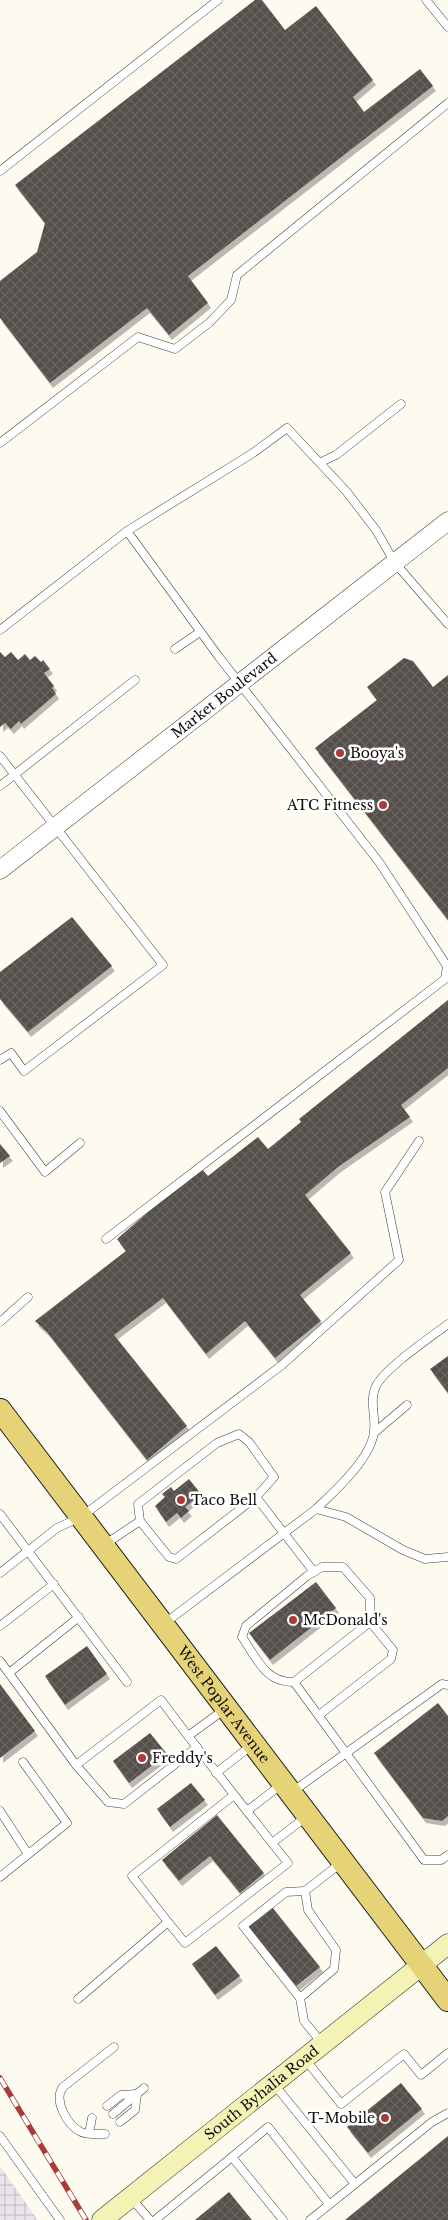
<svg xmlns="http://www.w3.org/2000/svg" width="448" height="2220" viewBox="0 0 448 2220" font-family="'Libre Baskerville',serif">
<defs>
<pattern id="industrial-grid" width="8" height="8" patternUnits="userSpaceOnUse" patternTransform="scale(1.25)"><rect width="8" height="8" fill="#ebe3eb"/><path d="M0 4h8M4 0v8" fill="none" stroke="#c8c2c8"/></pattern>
<pattern id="building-cross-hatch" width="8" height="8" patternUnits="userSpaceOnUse" patternTransform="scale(1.25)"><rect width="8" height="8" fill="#55504b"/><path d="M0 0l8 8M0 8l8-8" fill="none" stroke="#686460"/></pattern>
<filter id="shadow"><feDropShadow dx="3" dy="5" stdDeviation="0" flood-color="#0004"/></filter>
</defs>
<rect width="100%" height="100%" fill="#fdfbf0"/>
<polygon fill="url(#industrial-grid)" points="0,2166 37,2219 37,2220 0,2220"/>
<g fill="url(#building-cross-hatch)" filter="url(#shadow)">
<polygon points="255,0 262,0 285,30 316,6 373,80 353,97 364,112 420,69 433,86 188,276 208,303 169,335 147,308 50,383 0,318 0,281 37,252 45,223 15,185"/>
<polygon points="0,652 5,657 11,652 18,660 25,654 30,660 35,656 41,662 43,660 50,669 44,673 54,686 52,688 56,694 21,724 19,721 11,729 5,723 0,727"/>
<polygon points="404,658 413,661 433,687 448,675 448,920 315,748 377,700 367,687"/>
<polygon points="72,917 112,966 28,1032 0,999 0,972"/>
<polygon points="448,1000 448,1068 401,1105 410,1117 338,1167 305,1195 351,1253 300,1295 321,1321 275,1358 245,1321 206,1354 163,1298 114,1335 187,1426 147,1460 47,1332 35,1321 126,1251 117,1239 200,1167 208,1176 258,1137 268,1149 301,1122 299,1119"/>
<polygon points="0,1144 10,1156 0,1163"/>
<polygon points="448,1356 448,1393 430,1369"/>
<polygon points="189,1479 201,1494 185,1507 189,1511 181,1518 177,1513 166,1522 155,1506 165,1497 162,1494 171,1487 174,1491"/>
<polygon points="316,1582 336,1608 270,1660 249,1633"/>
<polygon points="87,1646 107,1674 65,1705 45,1676"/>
<polygon points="0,1684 35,1731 0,1758"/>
<polygon points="438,1703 448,1716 448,1816 442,1821 423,1818 374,1753"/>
<polygon points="150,1733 167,1754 129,1783 113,1761"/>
<polygon points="191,1783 205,1800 170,1827 157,1809"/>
<polygon points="217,1815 264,1873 240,1893 210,1856 179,1881 162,1860"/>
<polygon points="272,1907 320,1967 296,1986 248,1926"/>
<polygon points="216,1946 240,1976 215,1995 192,1964"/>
<polygon points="401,2083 422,2109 368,2153 347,2127"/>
<polygon points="448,2136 448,2220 345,2220"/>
<polygon points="229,2192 252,2220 195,2220"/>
</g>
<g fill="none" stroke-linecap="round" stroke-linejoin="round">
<g stroke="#404040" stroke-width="9">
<g id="service">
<polyline points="426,0 448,27"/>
<polyline points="0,171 218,0"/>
<polyline points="0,443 138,337 175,349 209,323 231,300 237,275 448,103"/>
<polyline points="321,462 336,455 401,404"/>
<polyline points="0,630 127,531 253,453 287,428 346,491 376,530 395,563 448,624"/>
<polyline points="175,649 200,632"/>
<polyline points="0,756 163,965 24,1071 11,1053 0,1060"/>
<polyline points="0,786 135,680"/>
<polyline points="0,1111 45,1172 80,1143"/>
<polyline points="106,1239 445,979 447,966 379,862 219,657 127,531"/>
<polyline points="0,1322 28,1297"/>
<polyline points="374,1433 407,1405"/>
<path d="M316 1509C334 1492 372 1458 374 1431 376 1417 369 1400 376 1386 385 1368 431 1337 448 1324"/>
<polyline points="0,1514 127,1682"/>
<polyline points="140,1521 138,1504 217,1443 239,1434 249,1442 274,1477 256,1497"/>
<polyline points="104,1545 140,1521 169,1557 176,1559 256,1497 314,1572"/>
<polyline points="0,1573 57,1528 81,1517 282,1365 399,1260 385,1192 419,1141"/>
<polyline points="165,1623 316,1509 346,1517 403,1550 425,1559 448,1557"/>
<polyline points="0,1626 54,1584"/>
<polyline points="0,1661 76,1765 161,1700 188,1736 225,1709"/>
<polyline points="9,1673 79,1617"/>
<polyline points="294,1682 424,1860 441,1860 448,1855"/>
<path d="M319 1715 391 1659 393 1650 370 1622V1598L343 1567H322L307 1576 246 1626 242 1637C257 1658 265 1683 294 1682L370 1622"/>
<polyline points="188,1736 272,1843 306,1817"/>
<polyline points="76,1765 108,1802 124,1804 197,1747"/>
<polyline points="216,1773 252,1745"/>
<polyline points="292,1792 442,1684 448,1685"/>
<polyline points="0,1811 28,1854"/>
<polyline points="247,1811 282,1784"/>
<polyline points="0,1877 67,1823 23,1762"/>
<polyline points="168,1922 132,1876 234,1795"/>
<polyline points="300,1998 243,1926 286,1892 305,1891"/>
<polyline points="78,1999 168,1922 185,1943 288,1863 272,1843"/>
<polyline points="321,2042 304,2021 300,1998 334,1969 336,1950 308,1910 305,1891 341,1863"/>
<polyline points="305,2059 341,2104 404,2054 421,2075 448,2053"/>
<polyline points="273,2083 355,2184 310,2220"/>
<polyline points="107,2106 121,2095 137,2094"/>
<polyline points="113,2114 144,2088"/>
<polyline points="120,2122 135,2110 137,2094"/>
<polyline points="89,2133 92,2118"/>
<path d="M105 2134C98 2134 87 2135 81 2132 67 2125 53 2100 63 2087L114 2047"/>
<polyline points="0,2136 60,2220"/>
<polyline points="355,2184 432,2122 448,2113"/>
<polyline points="132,2199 150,2220"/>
<polyline points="155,2220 232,2157"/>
<polyline points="283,2220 232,2157 268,2127 329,2204"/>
</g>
</g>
<g stroke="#404040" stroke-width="19">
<g id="tertiary">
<path id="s1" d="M0 870 448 521"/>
</g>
</g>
<g stroke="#2f2f2f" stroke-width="21">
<g id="secondary">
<path id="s2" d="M102 2220 448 1944"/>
</g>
</g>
<g stroke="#1e1e1e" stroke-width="24">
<g id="primary">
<path id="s3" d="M0 1410 448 2000"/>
</g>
</g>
<use href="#service" stroke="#fff" stroke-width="8"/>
<use href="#tertiary" stroke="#fff" stroke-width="18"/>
<use href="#secondary" stroke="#f4f2b4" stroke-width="20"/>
<use href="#primary" stroke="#e6d377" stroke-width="22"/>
<g stroke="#ab3b38" stroke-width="5.5">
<polyline id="rail" points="0,2078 86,2220"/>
</g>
<use href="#rail" stroke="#fff" stroke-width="4" stroke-dasharray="11" stroke-linecap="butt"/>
</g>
<g fill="#ab3b38" stroke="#fff" stroke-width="2">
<circle cx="340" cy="753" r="5"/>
<circle cx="383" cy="805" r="5"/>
<circle cx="181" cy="1500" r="5"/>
<circle cx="293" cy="1620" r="5"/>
<circle cx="142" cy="1758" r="5"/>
<circle cx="385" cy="2118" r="5"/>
</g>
<g text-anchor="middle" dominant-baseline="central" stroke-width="5" stroke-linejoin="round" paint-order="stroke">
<g font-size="14" fill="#0d0d0d" stroke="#fff">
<text stroke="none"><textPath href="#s1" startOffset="284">Market Boulevard</textPath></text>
<text stroke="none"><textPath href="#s3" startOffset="370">West Poplar Avenue</textPath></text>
<text stroke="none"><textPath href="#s2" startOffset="204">South Byhalia Road</textPath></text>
</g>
<g font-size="14" fill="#0d0d0d" stroke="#fff" text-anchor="start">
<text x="350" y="753">Booya's</text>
<text x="373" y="805" text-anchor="end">ATC Fitness</text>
<text x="191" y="1500">Taco Bell</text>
<text x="303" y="1620">McDonald's</text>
<text x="152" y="1758">Freddy's</text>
<text x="375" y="2118" text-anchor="end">T-Mobile</text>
</g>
</g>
</svg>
